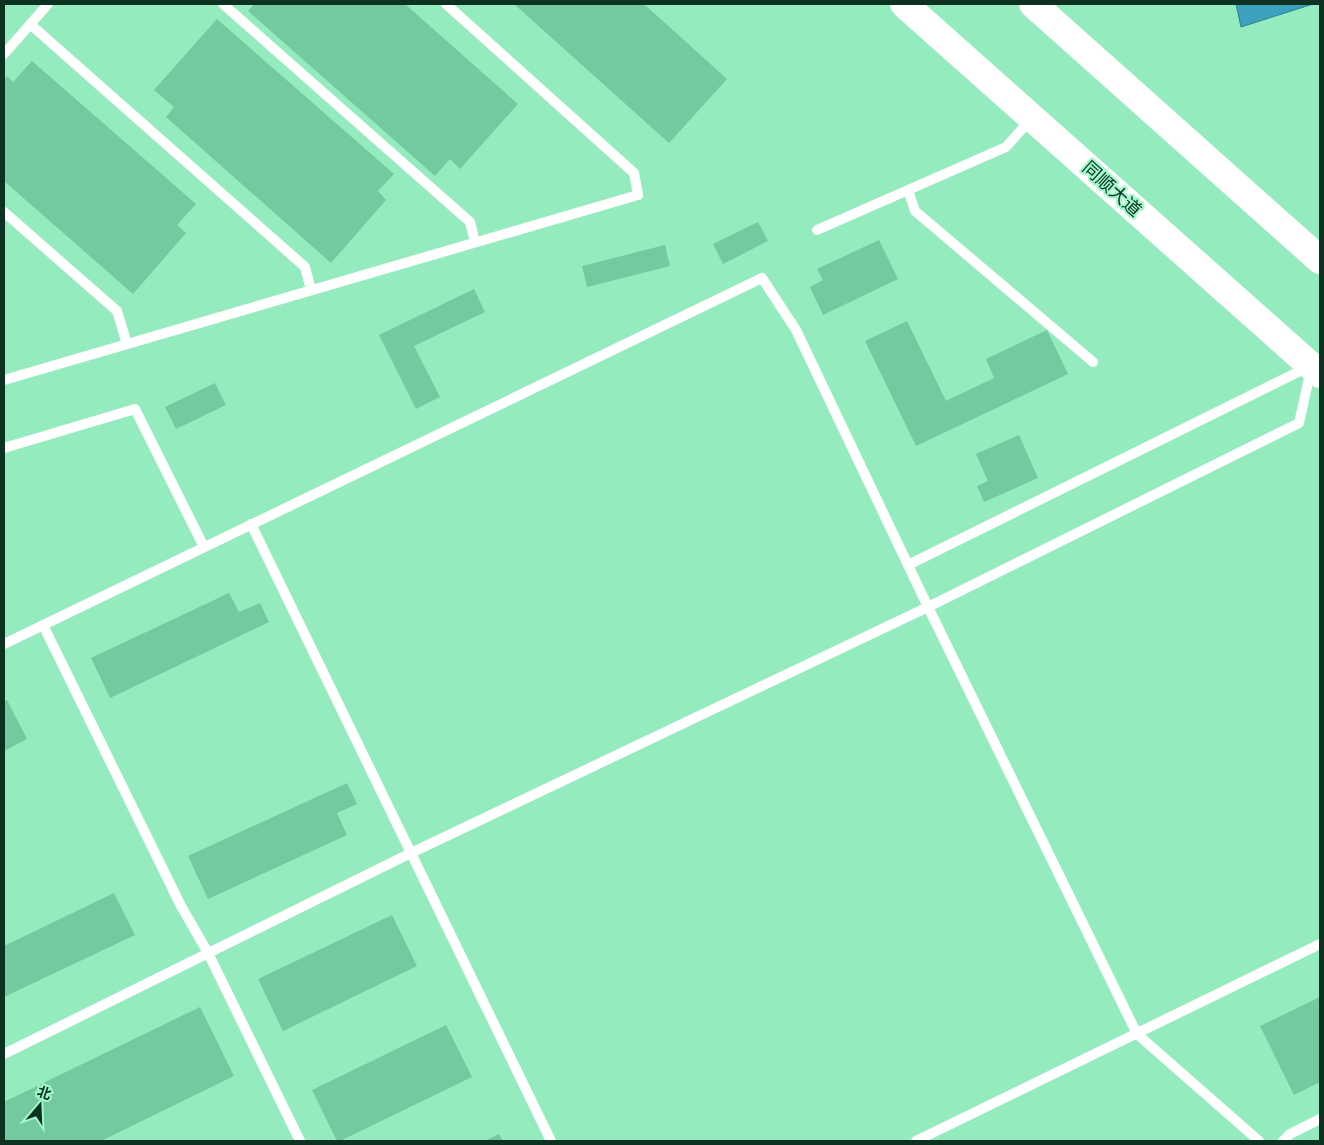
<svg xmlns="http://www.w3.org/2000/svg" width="1324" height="1145" viewBox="0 0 1324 1145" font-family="'Fira Sans','Noto Sans SC',sans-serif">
<rect width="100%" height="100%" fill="#94ebbe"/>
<polygon fill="#3ca1be" stroke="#2e808f" points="1236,4 1313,4 1241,27"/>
<g fill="#73ca9e">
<polygon points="254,4 405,4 518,104 460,169 450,159 435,176 248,11"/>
<polygon points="514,4 644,4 727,79 669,143"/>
<polygon points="217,19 394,174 378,191 386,200 331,263 166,117 174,107 154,90"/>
<polygon points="32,61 196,204 177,225 186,233 133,294 4,181 4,80 7,76 13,82"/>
<polygon points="758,222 768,241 723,264 713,244"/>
<polygon points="879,240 898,279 823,315 810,287 823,280 817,269"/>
<polygon points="665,245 670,266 587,287 582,266"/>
<polygon points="474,289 485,312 414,346 440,397 416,409 379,335"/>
<polygon points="907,321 946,401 994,378 986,359 1047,330 1068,374 916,446 865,341"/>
<polygon points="215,383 226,405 176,429 165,407"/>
<polygon points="1019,435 1038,478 984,502 977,486 988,481 976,454"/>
<polygon points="229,593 239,612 260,603 269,622 110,698 91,658"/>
<polygon points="7,700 27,739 4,751 4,702"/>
<polygon points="347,783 357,804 337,813 347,835 208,899 188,856"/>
<polygon points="114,893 135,935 4,997 4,946"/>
<polygon points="392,915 417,966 283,1031 258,979"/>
<polygon points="1320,997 1320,1082 1294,1095 1260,1026"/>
<polygon points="200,1007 234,1076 101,1141 4,1141 4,1102"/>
<polygon points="446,1025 472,1077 340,1141 337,1141 312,1090"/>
<polygon points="499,1134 503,1141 485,1141"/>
</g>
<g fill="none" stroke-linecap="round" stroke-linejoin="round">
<g stroke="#fff" stroke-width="10">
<polyline points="223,4 470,222 475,242"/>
<polyline points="30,24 305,267 311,290"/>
<polyline points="4,54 48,4"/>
<polyline points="908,190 915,211 1093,362"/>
<polyline points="4,212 117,311 127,344"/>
<polyline points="817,230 1006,147 1031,119"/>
<polyline points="4,380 638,195 634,173 446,4"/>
<polyline points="4,448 135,409 204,547"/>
<polyline points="251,524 551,1141"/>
<polyline points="908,565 1308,367"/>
<polyline points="43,625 181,906 208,953 300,1141"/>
<polyline points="4,644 762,278 796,330 928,607 1137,1034 1259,1141"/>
<polyline points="4,1054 411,853 928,607 1299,423 1311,369"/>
<polyline points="916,1141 1320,944"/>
<polyline points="1283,1141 1290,1134 1320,1119"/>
</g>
<g stroke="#fff" stroke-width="28">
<polyline points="904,4 1320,374"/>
<polyline points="1033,4 1320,260"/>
</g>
</g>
<g text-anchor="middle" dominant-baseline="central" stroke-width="4.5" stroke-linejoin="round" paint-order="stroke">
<g font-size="18" fill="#0d3221" stroke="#a1f8ca">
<text transform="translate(1112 189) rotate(42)">同顺大道</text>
</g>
</g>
<rect width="1324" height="1145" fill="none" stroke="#0d3221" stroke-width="10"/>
<g transform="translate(40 1105) rotate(19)" stroke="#a1f8ca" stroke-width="4" paint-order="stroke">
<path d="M0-4L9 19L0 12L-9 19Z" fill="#0d3221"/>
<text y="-8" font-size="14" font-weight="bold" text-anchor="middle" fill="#0d3221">北</text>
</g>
</svg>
